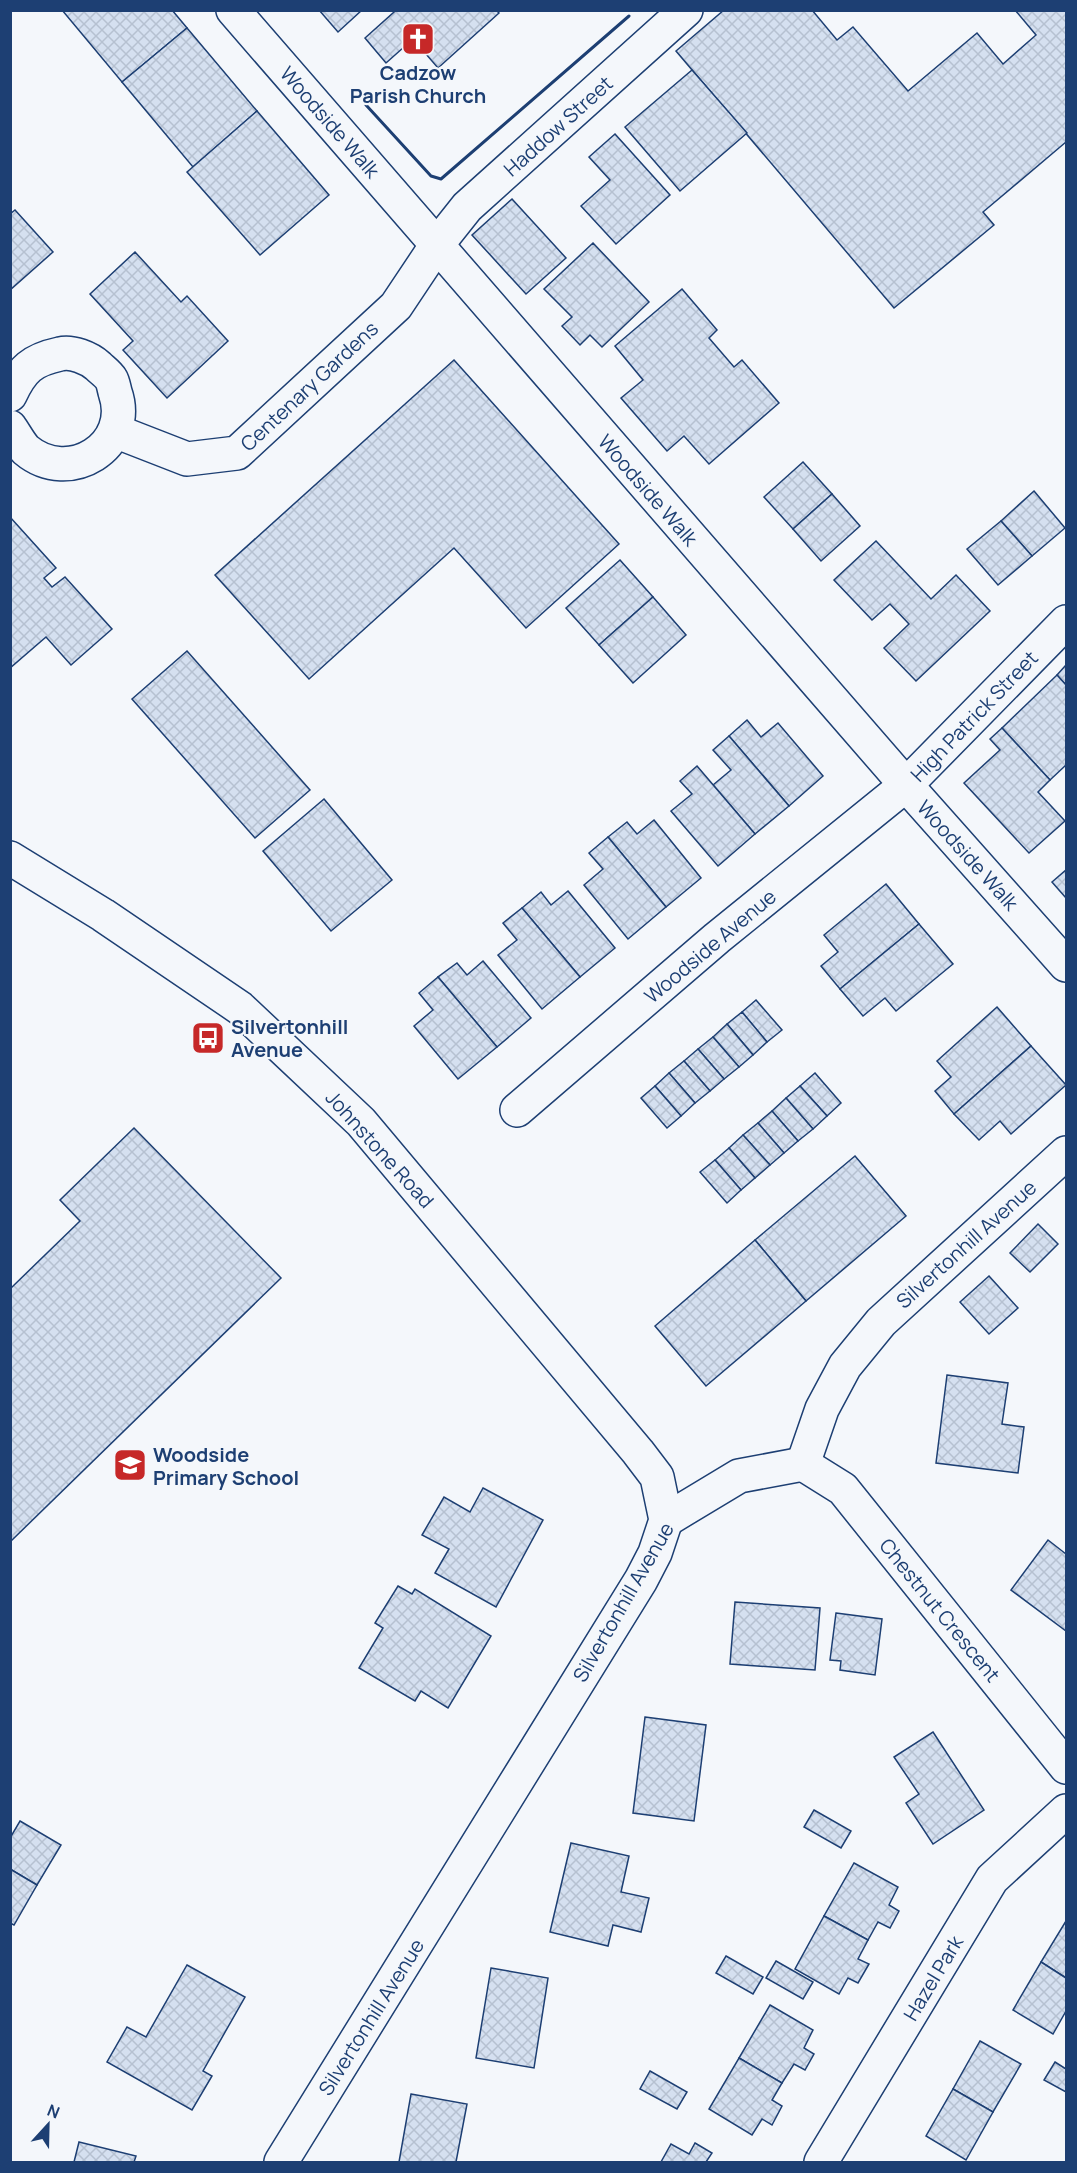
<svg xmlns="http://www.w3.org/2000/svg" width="1077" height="2173" viewBox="0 0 1077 2173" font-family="Manrope,sans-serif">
<defs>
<pattern id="building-cross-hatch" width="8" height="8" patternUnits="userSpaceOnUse" patternTransform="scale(1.5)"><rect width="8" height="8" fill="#d5e0f0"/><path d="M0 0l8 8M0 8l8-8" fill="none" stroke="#b6c1d1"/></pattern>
</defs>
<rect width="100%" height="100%" fill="#f4f7fb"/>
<g fill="url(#building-cross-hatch)" stroke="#1d3f73" stroke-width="1.5">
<polygon points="62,10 172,10 187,28 122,82"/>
<polygon points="319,10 362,10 338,32"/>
<polygon points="393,10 496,10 499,13 438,68 413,39 386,63 365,38 394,12"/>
<polygon points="724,10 812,10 837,40 853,27 908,91 977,33 1003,64 1036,35 1015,10 1066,10 1066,142 983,212 994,225 894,308 676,51"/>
<polygon points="187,28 257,111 193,167 122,82"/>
<polygon points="692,70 747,133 680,191 625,127"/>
<polygon points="257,111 329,195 260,255 187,172"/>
<polygon points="615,134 670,195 616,244 581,206 610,180 589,157"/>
<polygon points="512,199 566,258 526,294 472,235"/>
<polygon points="15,210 53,252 10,290 10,214"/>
<polygon points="593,243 649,302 602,347 590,335 580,345 562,326 572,317 544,289"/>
<polygon points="135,252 181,302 187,296 228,341 167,398 123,350 133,341 90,294"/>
<polygon points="682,289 717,330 709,338 734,367 742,360 779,403 709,464 684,436 667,451 621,398 643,380 615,346"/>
<polygon points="454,360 619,544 526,628 454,548 309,679 215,575"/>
<polygon points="803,462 832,494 793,529 764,497"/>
<polygon points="1034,491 1065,528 1032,556 1001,521"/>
<polygon points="832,494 860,526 821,561 793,529"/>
<polygon points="10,517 56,568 44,578 52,587 65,577 112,629 71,665 46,637 10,668"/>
<polygon points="1001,521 1032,556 998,585 967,549"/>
<polygon points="876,541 931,599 956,575 990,611 916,681 884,648 909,624 890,604 872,620 834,580"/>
<polygon points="620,560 653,597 599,645 566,608"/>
<polygon points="653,597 686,635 633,683 599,645"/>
<polygon points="187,651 310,790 255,838 132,699"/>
<polygon points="1066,665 1066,685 1057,675"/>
<polygon points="1057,675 1066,685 1066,765 1050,780 1002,728"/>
<polygon points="747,720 761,737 778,723 823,776 789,806 729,736"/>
<polygon points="1002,728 1050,780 1038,792 1065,821 1029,853 964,783 1000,750 990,739"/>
<polygon points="729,736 789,806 755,834 713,785 731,770 713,750"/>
<polygon points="697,766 755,834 718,866 671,811 692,794 680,781"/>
<polygon points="324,799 392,880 331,931 263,851"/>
<polygon points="654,820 701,878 666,907 608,837 627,822 637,834"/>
<polygon points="608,837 666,907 628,939 584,885 603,869 589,853"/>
<polygon points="1066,870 1066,898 1052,882"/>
<polygon points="886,884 919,924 840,989 821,966 838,952 824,935"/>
<polygon points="568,891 615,948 580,977 522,908 541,892 551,905"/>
<polygon points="522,908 580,977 542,1009 498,955 517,940 503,923"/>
<polygon points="919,924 953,964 896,1011 885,998 863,1016 840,989"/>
<polygon points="483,961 531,1018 497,1047 438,977 457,963 467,975"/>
<polygon points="438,977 497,1047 458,1079 414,1026 433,1010 419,993"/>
<polygon points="756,1000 782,1030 767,1042 742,1012"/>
<polygon points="997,1007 1031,1046 954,1114 935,1091 951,1077 937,1061"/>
<polygon points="742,1012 767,1042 753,1055 727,1024"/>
<polygon points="727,1024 753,1055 739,1067 713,1037"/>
<polygon points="713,1037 739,1067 724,1079 698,1049"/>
<polygon points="1031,1046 1066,1085 1011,1134 1000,1121 979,1140 954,1114"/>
<polygon points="698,1049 724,1079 710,1091 684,1061"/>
<polygon points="684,1061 710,1091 695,1103 669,1073"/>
<polygon points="669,1073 695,1103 681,1116 655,1086"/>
<polygon points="815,1073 841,1103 827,1116 800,1086"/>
<polygon points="655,1086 681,1116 667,1128 641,1098"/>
<polygon points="800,1086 827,1116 813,1129 786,1098"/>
<polygon points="786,1098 813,1129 798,1141 772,1111"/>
<polygon points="772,1111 798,1141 784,1153 758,1123"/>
<polygon points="758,1123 784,1153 770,1165 743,1135"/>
<polygon points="134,1128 281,1278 10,1542 10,1289 80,1221 60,1200"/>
<polygon points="743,1135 770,1165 755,1178 729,1148"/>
<polygon points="729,1148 755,1178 741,1190 715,1160"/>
<polygon points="855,1156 906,1216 806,1301 755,1240"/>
<polygon points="715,1160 741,1190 727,1203 700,1172"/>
<polygon points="1038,1224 1058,1244 1030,1272 1010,1253"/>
<polygon points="755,1240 806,1301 706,1386 655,1326"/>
<polygon points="989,1276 1018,1308 989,1334 960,1302"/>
<polygon points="947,1375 1008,1383 1002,1424 1024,1427 1018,1473 936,1463"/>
<polygon points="483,1488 543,1520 496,1607 435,1573 449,1549 422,1535 444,1497 470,1512"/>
<polygon points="1048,1540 1066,1554 1066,1631 1011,1590"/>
<polygon points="398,1586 412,1594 415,1589 491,1636 448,1708 421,1691 415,1701 359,1668 383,1628 375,1623"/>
<polygon points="735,1602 820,1608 815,1670 730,1664"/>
<polygon points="836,1613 882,1619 875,1675 840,1670 841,1661 830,1660"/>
<polygon points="645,1717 706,1725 694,1821 633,1813"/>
<polygon points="933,1732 984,1810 933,1844 906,1803 919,1794 894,1757"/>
<polygon points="814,1810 851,1831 841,1848 804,1827"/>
<polygon points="20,1821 61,1845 37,1885 10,1869 10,1838"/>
<polygon points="571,1843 629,1856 621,1892 649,1898 641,1932 613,1925 608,1946 550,1932"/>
<polygon points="854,1863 898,1887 889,1905 899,1911 890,1928 878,1922 868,1940 824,1916"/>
<polygon points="10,1869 37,1885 14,1925 10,1923"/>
<polygon points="824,1916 868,1940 858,1959 869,1964 858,1983 848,1978 839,1994 795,1969"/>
<polygon points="1066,1921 1066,1978 1041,1962"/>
<polygon points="726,1956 763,1977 753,1994 716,1973"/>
<polygon points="776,1961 813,1982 803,1999 766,1978"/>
<polygon points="1041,1962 1066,1978 1066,2011 1053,2034 1013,2010"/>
<polygon points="187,1965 245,1997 203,2071 212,2076 192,2110 107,2062 127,2027 146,2037"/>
<polygon points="491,1968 548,1978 534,2068 476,2058"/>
<polygon points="770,2005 813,2030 804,2048 814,2054 805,2070 794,2064 782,2083 739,2058"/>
<polygon points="980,2041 1021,2064 993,2112 953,2089"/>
<polygon points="739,2058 782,2083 772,2100 782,2106 772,2125 762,2119 752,2135 709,2109"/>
<polygon points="1055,2062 1066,2069 1066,2092 1044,2080"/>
<polygon points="650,2071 687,2092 677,2109 640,2089"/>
<polygon points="953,2089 993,2112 966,2160 926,2136"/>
<polygon points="411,2094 467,2104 456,2162 399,2162"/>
<polygon points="79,2142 136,2156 134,2162 74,2162"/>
<polygon points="695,2143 712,2153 706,2162 661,2162 671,2144 689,2154"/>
</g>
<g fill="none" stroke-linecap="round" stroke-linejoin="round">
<g stroke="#1d3f73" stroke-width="36">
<g id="minor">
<polyline points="233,10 906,785 1066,965"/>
<path d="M10 395C22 369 32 360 60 354 72 351 89 358 98 366 102 370 108 374 111 379 113 382 114 388 115 392 134 446 69 486 26 450 20 444 15 434 10 427"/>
<polyline points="115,431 187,459 237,453 396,306 436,246 467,207 686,10"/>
<polyline points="517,1110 717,938 906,785 1066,622"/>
<polyline points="803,1464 822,1409 845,1366 881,1322 1066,1153"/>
<polyline points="803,1464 843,1489 1066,1767"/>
<polyline points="666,1520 739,1476 803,1464"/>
<polyline points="821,2162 992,1879 1066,1811"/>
</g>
</g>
<g stroke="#1d3f73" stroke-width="36">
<polyline id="tertiary" points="10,858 103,915 240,1008 361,1122 638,1452 657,1477 666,1520 655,1553 641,1580 281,2162"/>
</g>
<use href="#minor" stroke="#f4f7fb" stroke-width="33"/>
<use href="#tertiary" stroke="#f4f7fb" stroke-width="33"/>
<polyline stroke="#1d3f73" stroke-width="3" points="366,105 431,176 441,179 629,16"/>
</g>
<defs>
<g id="church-square" transform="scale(1.725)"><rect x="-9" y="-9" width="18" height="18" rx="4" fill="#c62828" stroke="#f4f7fb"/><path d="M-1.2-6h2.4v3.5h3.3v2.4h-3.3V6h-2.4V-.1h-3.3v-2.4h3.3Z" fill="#fff"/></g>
<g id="bus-square" transform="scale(1.725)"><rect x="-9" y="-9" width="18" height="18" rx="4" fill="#c62828" stroke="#f4f7fb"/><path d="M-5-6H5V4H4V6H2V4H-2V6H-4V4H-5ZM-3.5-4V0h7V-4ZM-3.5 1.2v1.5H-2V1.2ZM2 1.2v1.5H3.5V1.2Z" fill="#fff"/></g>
<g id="school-square" transform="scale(1.725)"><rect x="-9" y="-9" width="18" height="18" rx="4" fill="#c62828" stroke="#f4f7fb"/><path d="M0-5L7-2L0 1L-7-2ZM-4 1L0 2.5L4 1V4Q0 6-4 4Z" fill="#fff"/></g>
</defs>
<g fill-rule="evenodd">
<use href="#church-square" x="418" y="39"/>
<use href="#bus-square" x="208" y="1038"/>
<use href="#school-square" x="130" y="1465"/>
</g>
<g text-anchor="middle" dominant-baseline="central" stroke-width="4.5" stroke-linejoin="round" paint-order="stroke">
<g font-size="20" font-weight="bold" fill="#1d3f73" stroke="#f4f7fb" text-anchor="start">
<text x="418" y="72" text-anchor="middle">Cadzow<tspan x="418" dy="23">Parish Church</tspan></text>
<text x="231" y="1026">Silvertonhill<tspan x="231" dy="23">Avenue</tspan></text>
<text x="153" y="1454">Woodside<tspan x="153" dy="23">Primary School</tspan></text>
</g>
<g font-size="20" fill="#1d3f73" stroke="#f4f7fb">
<text transform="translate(330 122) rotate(49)">Woodside Walk</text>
<text transform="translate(558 126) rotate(-42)">Haddow Street</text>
<text transform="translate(309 386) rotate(-43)">Centenary Gardens</text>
<text transform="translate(648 490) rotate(49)">Woodside Walk</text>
<text transform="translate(974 716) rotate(-46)">High Patrick Street</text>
<text transform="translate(968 855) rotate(48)">Woodside Walk</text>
<text transform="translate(710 946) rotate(-40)">Woodside Avenue</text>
<text transform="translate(380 1149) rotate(48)">Johnstone Road</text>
<text transform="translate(966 1244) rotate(-42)">Silvertonhill Avenue</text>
<text transform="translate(623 1602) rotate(-60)">Silvertonhill Avenue</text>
<text transform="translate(940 1610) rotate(51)">Chestnut Crescent</text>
<text transform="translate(933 1978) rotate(-59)">Hazel Park</text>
<text transform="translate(371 2017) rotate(-58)">Silvertonhill Avenue</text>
</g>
</g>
<rect width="1077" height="2173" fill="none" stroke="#1d3f73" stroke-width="24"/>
<g transform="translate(48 2125) rotate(22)" stroke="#f4f7fb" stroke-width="4.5" paint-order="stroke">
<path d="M0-4.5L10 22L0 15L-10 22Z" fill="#1d3f73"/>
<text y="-9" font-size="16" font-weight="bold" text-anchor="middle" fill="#1d3f73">N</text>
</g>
</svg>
